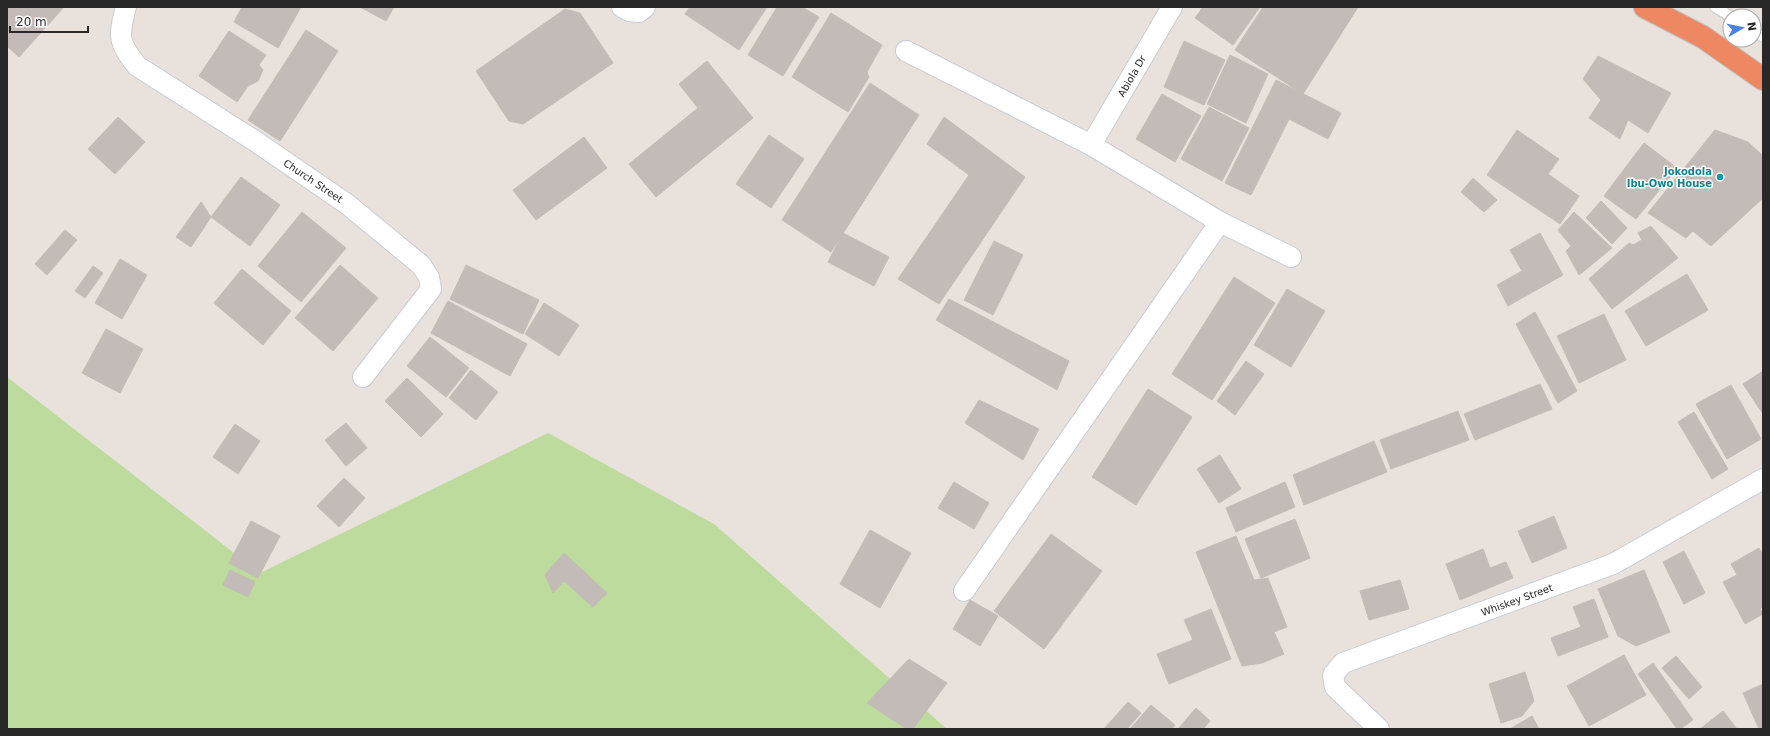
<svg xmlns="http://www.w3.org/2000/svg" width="1770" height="736" viewBox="0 0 1770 736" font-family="'DejaVu Sans',sans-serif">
<rect width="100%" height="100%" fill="#e9e1db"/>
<polygon fill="#bcdb9d" points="7,377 260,573 548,433 714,524 947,729 7,729"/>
<g fill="#c2bbb8" stroke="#c4bcb5">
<polygon points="7,7 64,7 19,57 7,46"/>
<polygon points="242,7 301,7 278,48 234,22"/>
<polygon points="360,7 394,7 386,21"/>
<polygon points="690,7 767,7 739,50 685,14"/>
<polygon points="777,7 802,7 819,17 783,76 748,55"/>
<polygon points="1203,7 1260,7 1233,45 1195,18"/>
<polygon points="1263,7 1358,7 1303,94 1235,50"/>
<polygon points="565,9 580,13 613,63 523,124 509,121 476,71"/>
<polygon points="831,13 882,45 867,72 869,77 848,112 792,77"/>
<polygon points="306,30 338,51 280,141 248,120"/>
<polygon points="229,31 266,55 259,65 263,70 258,81 248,86 237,102 199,76"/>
<polygon points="1184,41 1225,60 1204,105 1164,87"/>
<polygon points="1230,55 1268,74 1246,123 1207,104"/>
<polygon points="1598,56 1671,93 1648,133 1628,120 1620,139 1589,118 1601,100 1583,79"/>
<polygon points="707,61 753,118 656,197 629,164 698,108 679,84"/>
<polygon points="1276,80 1341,113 1328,139 1289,119 1251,195 1225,183"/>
<polygon points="870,83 919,115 831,252 782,220"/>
<polygon points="1162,94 1201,116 1175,162 1136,139"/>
<polygon points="1209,107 1249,128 1222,181 1181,159"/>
<polygon points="118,117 145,142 115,174 88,149"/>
<polygon points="944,117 1025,177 939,304 898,279 969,175 927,144"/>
<polygon points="1517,130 1559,159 1548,174 1579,196 1560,224 1487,175"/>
<polygon points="1715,130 1748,142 1763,156 1763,198 1711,246 1693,231 1686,238 1648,213"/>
<polygon points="769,135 804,159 771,208 736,184"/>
<polygon points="584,137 607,168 536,220 513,190"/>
<polygon points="1644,143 1677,168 1636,219 1604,196"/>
<polygon points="241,177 280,205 250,246 211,217"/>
<polygon points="1473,178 1497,200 1484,212 1461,192"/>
<polygon points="1601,201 1627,228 1612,244 1586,218"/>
<polygon points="201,202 211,217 191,247 176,237"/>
<polygon points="302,212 346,248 301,302 258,266"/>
<polygon points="1574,212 1612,248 1579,275 1566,251 1571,246 1558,230"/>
<polygon points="1651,226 1678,258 1612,309 1589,279 1629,243 1633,245 1642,240 1638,233"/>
<polygon points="65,230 77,240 47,275 35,264"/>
<polygon points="843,233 889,257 874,286 828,262"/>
<polygon points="1540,233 1563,275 1508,306 1497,285 1522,271 1510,250"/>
<polygon points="994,241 1023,255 993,315 964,300"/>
<polygon points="120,259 147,275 122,319 95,303"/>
<polygon points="340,265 378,298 333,351 295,318"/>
<polygon points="466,265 539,300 523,334 450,299"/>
<polygon points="93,266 103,273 85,298 75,291"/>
<polygon points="242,269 291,311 263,345 214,303"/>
<polygon points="1687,274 1708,310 1646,346 1625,311"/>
<polygon points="1234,277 1275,303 1212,400 1172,374"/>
<polygon points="1287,289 1325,311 1291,367 1254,345"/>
<polygon points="949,299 1069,361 1057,390 936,320"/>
<polygon points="448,301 527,344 510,376 431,333"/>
<polygon points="544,303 579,325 559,356 525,334"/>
<polygon points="1535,312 1577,391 1558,403 1516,324"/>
<polygon points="1604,314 1626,360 1579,383 1557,336"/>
<polygon points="106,329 143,349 120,393 82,373"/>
<polygon points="430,337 469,368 446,397 407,366"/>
<polygon points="1246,361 1264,374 1235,415 1217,401"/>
<polygon points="471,370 498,392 476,420 449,398"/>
<polygon points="1763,371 1763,414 1743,384"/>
<polygon points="407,378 443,414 421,437 385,401"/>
<polygon points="1540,384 1552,409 1475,440 1464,414"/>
<polygon points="1731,385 1761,439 1727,459 1696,404"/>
<polygon points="1148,389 1192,417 1136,505 1092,477"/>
<polygon points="979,400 1039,429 1023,460 965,423"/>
<polygon points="1458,411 1469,440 1391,469 1380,440"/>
<polygon points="1694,412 1728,469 1712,479 1678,422"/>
<polygon points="346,423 367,448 346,466 325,440"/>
<polygon points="235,424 260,441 238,474 213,457"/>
<polygon points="1374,441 1387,472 1304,505 1293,475"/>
<polygon points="1220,455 1241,489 1219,503 1197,469"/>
<polygon points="344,478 365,498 339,527 317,506"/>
<polygon points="954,482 989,503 974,529 938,508"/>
<polygon points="1285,482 1295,507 1236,532 1226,508"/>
<polygon points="1554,516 1567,548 1532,563 1518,531"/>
<polygon points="1295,519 1310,558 1261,578 1245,539"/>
<polygon points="251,521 280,536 258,578 229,563"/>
<polygon points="870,530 911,553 880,608 840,584"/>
<polygon points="1051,534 1102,571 1044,649 994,611"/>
<polygon points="1236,536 1254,580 1268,578 1287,627 1274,632 1284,654 1262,663 1242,666 1196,552"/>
<polygon points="1759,548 1763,555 1763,607 1757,610 1731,564"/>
<polygon points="1483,549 1490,568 1506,562 1513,578 1460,600 1446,564"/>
<polygon points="1684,551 1705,593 1684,604 1663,562"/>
<polygon points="564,553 607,593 593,607 564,581 553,593 545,575"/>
<polygon points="230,570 255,582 248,597 223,585"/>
<polygon points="1644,570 1670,632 1636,646 1618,636 1598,589"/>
<polygon points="1741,573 1763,614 1745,624 1723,582"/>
<polygon points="1400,580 1409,609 1369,620 1360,591"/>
<polygon points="1594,599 1608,637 1558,656 1551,638 1581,627 1573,607"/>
<polygon points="970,600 998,616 980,646 953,629"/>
<polygon points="1211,609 1231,659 1169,684 1157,654 1193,640 1184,620"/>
<polygon points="1624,655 1646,695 1589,726 1567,686"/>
<polygon points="1676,656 1702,687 1689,699 1662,668"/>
<polygon points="909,659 947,683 913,729 907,729 867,703"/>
<polygon points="1653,663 1693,720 1680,729 1677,729 1638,674"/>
<polygon points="1525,672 1534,701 1522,716 1501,723 1489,684"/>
<polygon points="1763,684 1763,729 1759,729 1743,693"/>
<polygon points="1128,702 1141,713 1127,729 1104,729"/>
<polygon points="1151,705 1175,725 1172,729 1130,729"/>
<polygon points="1196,708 1210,721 1203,729 1178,729"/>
<polygon points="1723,711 1737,729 1700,729"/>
<polygon points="1532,716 1539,729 1510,729"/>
</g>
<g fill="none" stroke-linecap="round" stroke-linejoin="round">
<g stroke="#c7ccd5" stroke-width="12">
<g id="lane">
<polyline points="1715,7 1730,16"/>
<polyline points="1754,32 1763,37"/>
</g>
</g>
<g stroke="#c7ccd5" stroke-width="22">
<g id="street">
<path d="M126 7C118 37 118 42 137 66L255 141 347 204 421 265 429 277 431 289 363 377"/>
<polyline points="622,7 629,11 639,12 645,7"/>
<polyline points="906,51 1091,145 1220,222 1291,257"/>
<polyline points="1091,145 1172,7"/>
<polyline points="964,591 1220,222"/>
<polyline points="1379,729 1335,687 1333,675 1343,663 1613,564 1763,479"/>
</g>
</g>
<g stroke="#bebebe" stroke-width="24">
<polyline id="highway" points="1645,7 1703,37 1763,79"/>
</g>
<use href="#lane" stroke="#fff" stroke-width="10"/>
<use href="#street" stroke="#fff" stroke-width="20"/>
<use href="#highway" stroke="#ed8862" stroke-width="22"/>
</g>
<circle fill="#0f9aa8" stroke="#fff" stroke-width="1.5" cx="1720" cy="177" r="4"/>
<g text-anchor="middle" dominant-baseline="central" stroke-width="3" stroke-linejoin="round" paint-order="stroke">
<g font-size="10" fill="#282828" stroke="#fff">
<text transform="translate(1132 76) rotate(-60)">Abiola Dr</text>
<text transform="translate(313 181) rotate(34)">Church Street</text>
<text transform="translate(1517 600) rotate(-20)">Whiskey Street</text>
</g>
<g font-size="10" font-weight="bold" fill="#0d838f" stroke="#fff" text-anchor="end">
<text x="1712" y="171">Jokodola<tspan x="1712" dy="12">Ibu-Owo House</tspan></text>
</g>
</g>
<rect width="1770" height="736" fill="none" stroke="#282828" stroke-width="16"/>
<g transform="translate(1742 28) rotate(81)"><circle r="19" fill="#ffffff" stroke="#a9a9a9"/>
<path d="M0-3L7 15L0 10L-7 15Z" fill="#4b82e7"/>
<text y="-6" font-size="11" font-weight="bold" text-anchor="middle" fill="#282828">N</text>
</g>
<path d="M10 26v6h78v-6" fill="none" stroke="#282828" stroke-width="2"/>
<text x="16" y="26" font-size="12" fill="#282828" stroke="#ffffff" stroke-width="3" paint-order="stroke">20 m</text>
</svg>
